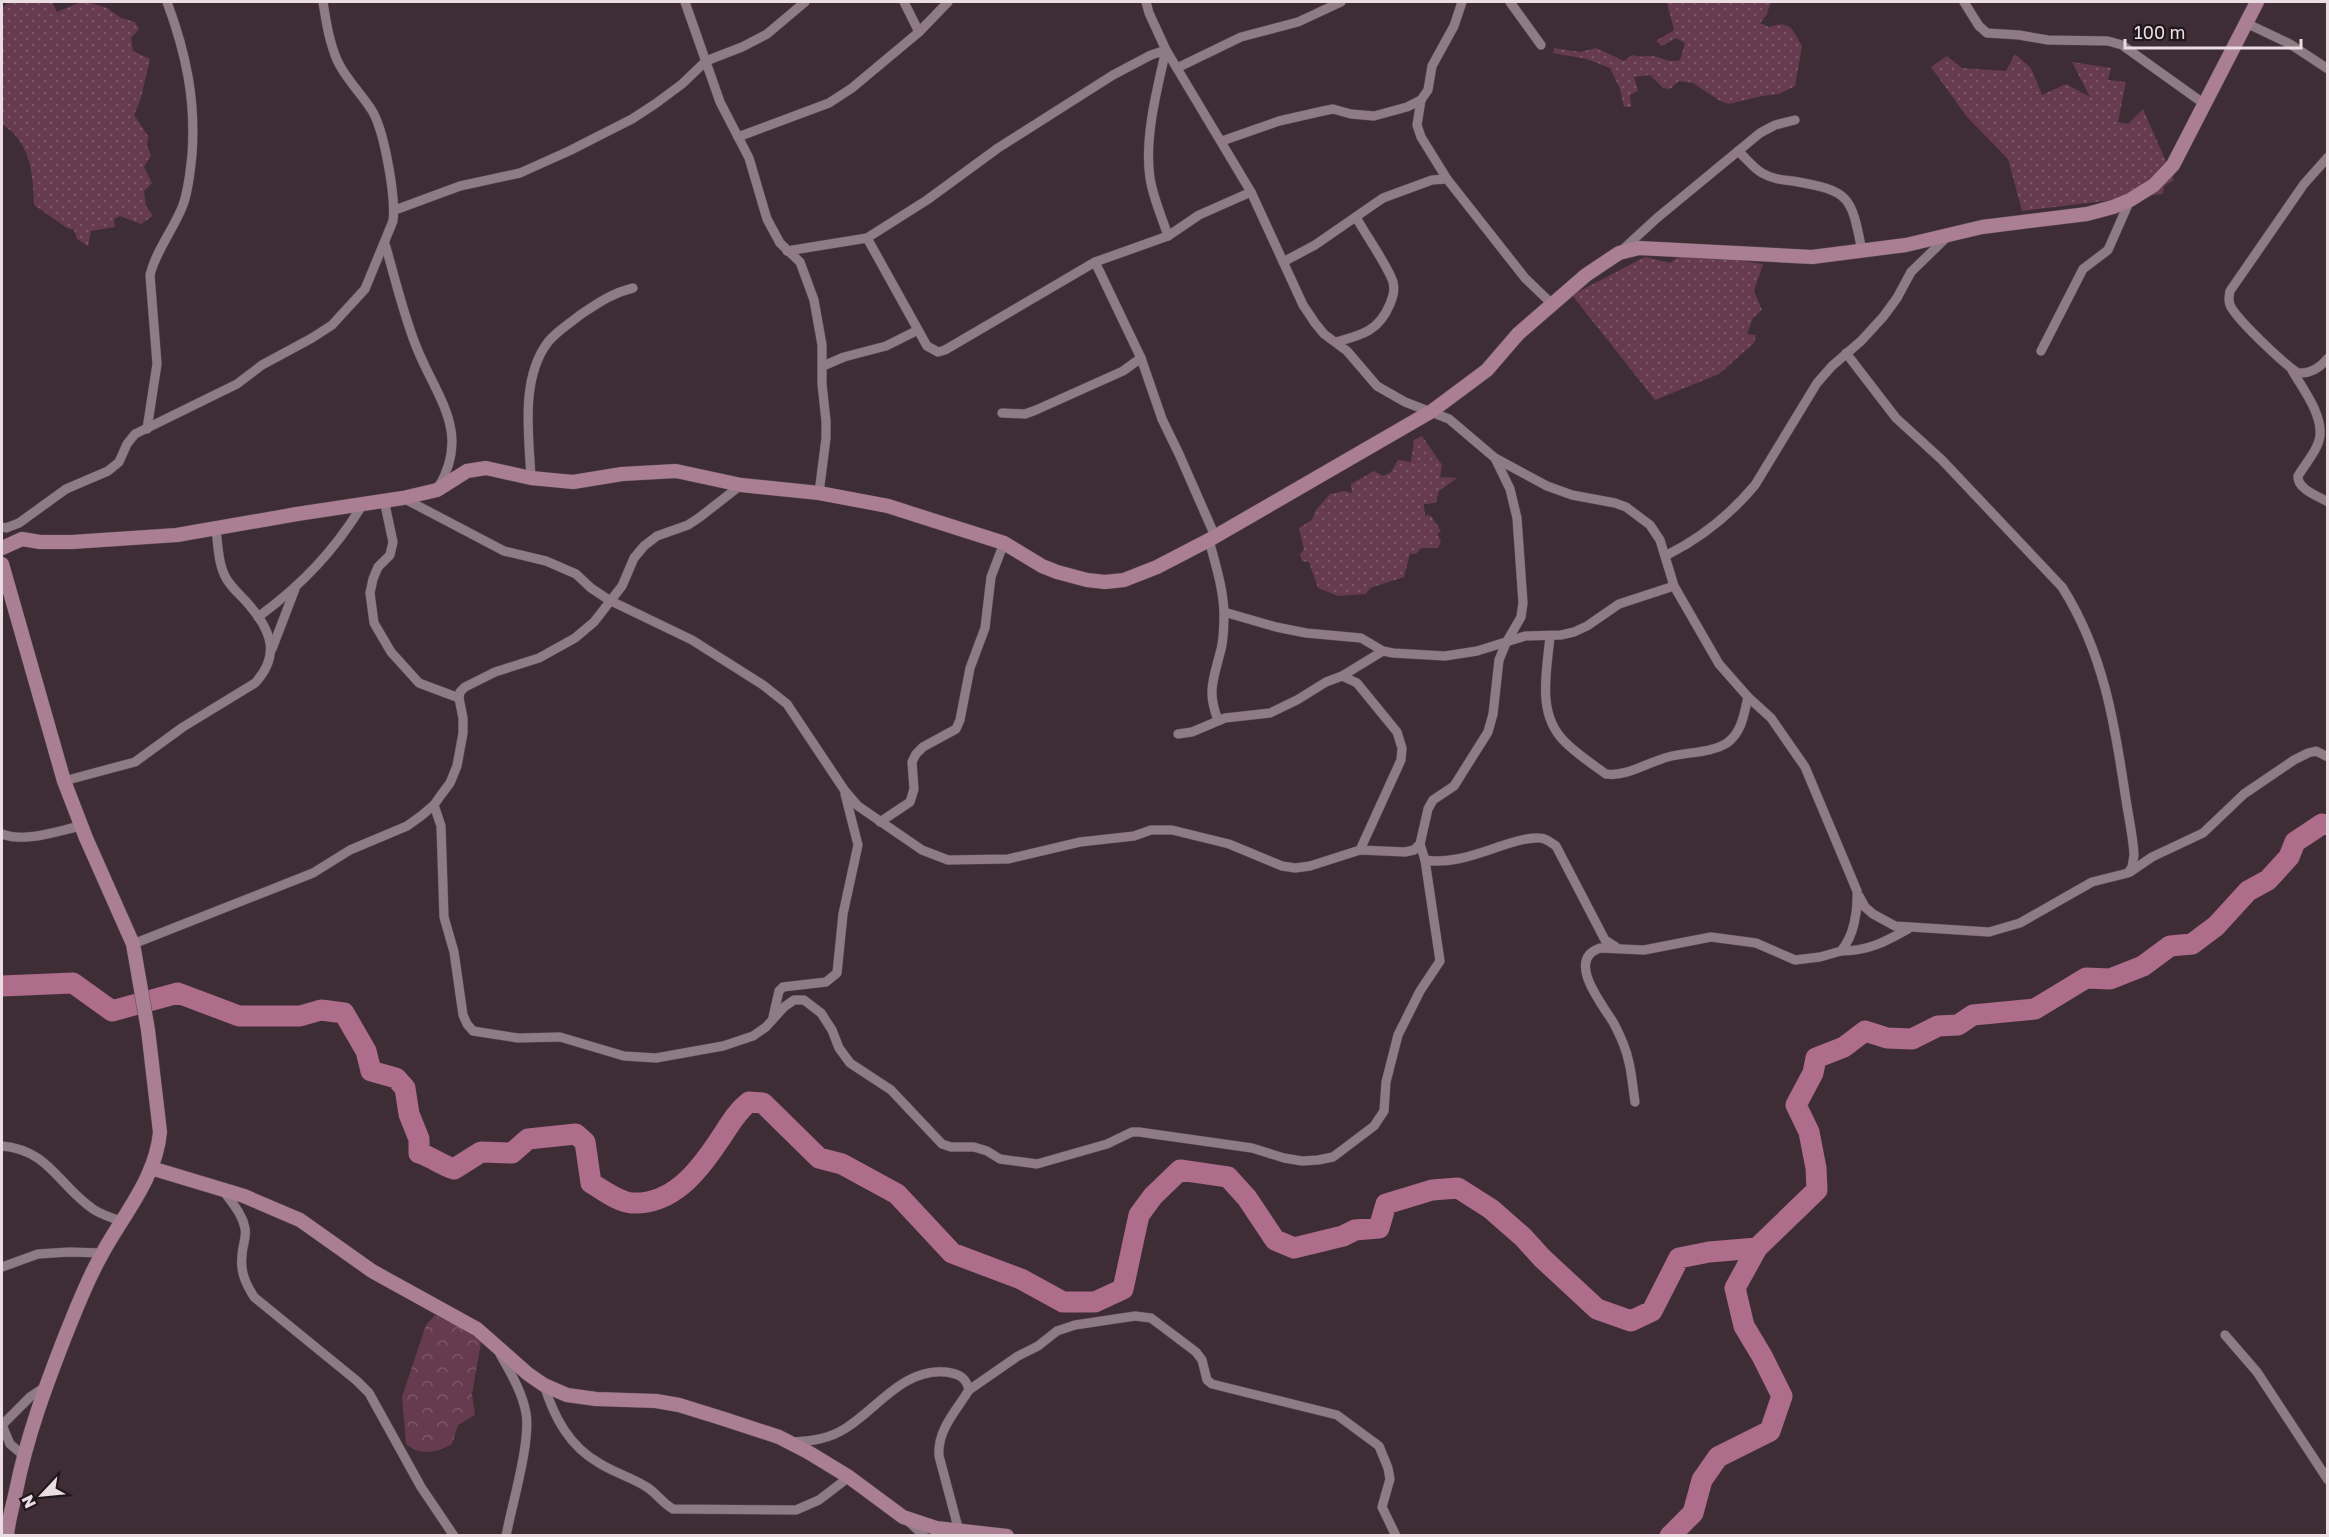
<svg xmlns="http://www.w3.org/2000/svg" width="2329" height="1537" viewBox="0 0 2329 1537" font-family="'Golos Text',sans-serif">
<defs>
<pattern id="grass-dots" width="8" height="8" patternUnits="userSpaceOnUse" patternTransform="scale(1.5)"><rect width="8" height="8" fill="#663b4f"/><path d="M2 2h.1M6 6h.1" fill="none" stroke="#7c5768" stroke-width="1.8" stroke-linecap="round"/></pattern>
<pattern id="forest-crowns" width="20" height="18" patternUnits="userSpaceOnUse" patternTransform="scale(1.5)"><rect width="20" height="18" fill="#663b4f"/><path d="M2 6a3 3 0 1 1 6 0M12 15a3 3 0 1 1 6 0" fill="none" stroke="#7c5768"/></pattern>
</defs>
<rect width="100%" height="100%" fill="#3f2d35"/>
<g fill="url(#grass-dots)">
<path d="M9 2H52L57 12 81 2H88L107 8 121 18 135 22 139 29 131 38 133 51 150 59 141 98 134 115 148 136 147 146 151 155 144 167 152 183 144 191 146 206 153 216 141 224 120 216 114 219 115 227 91 231 88 246 77 239 74 230 67 228 34 205C33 173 31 143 2 124V8Z"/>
<path d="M1663 2H1773L1770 4 1767 14 1760 23 1769 27C1790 20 1792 28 1802 46L1795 86 1779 94 1762 96 1729 104 1720 101 1693 83 1679 81 1670 89 1663 88 1650 75 1634 77 1638 91 1630 95 1631 107H1624L1620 89 1610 68 1587 59 1553 53 1554 48 1580 52 1596 48 1624 61 1632 55C1640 58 1643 56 1651 56 1663 57 1666 63 1680 60L1685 43 1676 38 1662 46 1656 41 1674 30 1667 3Z"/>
<polygon points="2015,54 2031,68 2042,95 2066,84 2090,97 2072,62 2111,68 2108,80 2126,82 2118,122 2128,124 2143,109 2174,180 2164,186 2163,194 2022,211 2008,159 1967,117 1931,67 1947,56 1962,68 2006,71"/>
<polygon points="1684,252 1763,264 1754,291 1762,310 1753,318 1747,334 1756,335 1754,343 1719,374 1655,400 1572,295 1645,257 1670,263"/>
<polygon points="1422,436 1442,465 1440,477 1457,478 1439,491 1436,503 1424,504 1425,515 1431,516 1441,531 1437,534 1441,541 1438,548 1421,548 1416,554 1410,554 1404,577 1370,588 1366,594 1338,596 1318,588 1309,562 1302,561 1300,554 1304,550 1299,528 1312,520 1316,510 1330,494 1345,491 1352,493 1351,484 1374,471 1383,476 1391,472 1398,460 1411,462 1414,440"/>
</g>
<path fill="url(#forest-crowns)" d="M435 1315 482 1337 472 1394 475 1415 458 1425 452 1444C435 1453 421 1456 406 1444L402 1397 426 1325Z"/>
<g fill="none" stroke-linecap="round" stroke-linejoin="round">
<g stroke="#ae6d8b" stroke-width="21">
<path d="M2 986 73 983 112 1011 178 993 239 1016H300L321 1010 344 1013 366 1051 371 1071 396 1078 405 1088 409 1114 419 1139V1153C432 1157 441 1165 454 1169L481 1152 512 1153 528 1139 576 1134 585 1142 591 1183C603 1190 618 1202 632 1203 672 1205 698 1172 718 1142 728 1128 735 1113 749 1102L763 1103 819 1158 842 1164 897 1194 952 1253 1021 1279 1063 1302H1095L1123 1289 1139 1215 1153 1196 1180 1170 1228 1177 1247 1198 1275 1240 1294 1248 1343 1236 1355 1230 1379 1228 1386 1204 1432 1190 1458 1188 1491 1209 1523 1237 1542 1258 1597 1309 1631 1321 1652 1311 1679 1258 1709 1252 1757 1248 1817 1190 1816 1168 1809 1132 1796 1105 1813 1073 1816 1058 1844 1047 1865 1031 1887 1038 1912 1039 1938 1026 1958 1025 1973 1015 2035 1009 2086 978 2110 979 2143 966 2170 946 2192 944 2216 926 2248 891 2268 880 2289 857 2295 842 2322 824 2328 825"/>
<polyline points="1670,1536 1693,1513 1702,1480 1718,1457 1770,1431 1782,1396 1762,1356 1744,1326 1735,1288 1757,1248"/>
</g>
<g stroke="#584950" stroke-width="10">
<g id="street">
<polyline points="685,2 720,102 749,158 767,219 780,243 800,262 814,300 822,345 822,384 826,421 826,438 819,493"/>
<polyline points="904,2 919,32"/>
<path d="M1146 2 1149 13 1166 50 1251 192 1303 305 1315 323 1324 334 1347 351 1377 386 1405 402 1449 419 1495 458 1547 486 1572 495 1615 503 1626 507 1650 525 1660 540 1674 586 1719 664 1748 697 1771 718 1805 767 1857 891C1858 911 1854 936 1841 951L1820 957 1795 960 1756 943 1711 937 1644 950 1600 948C1565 960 1603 1005 1613 1022 1617 1029 1620 1036 1623 1043 1631 1062 1632 1082 1635 1102"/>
<polyline points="1510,2 1541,45"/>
<polyline points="1964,2 1979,26 1987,33 2019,35 2048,40 2108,41 2122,45 2203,103"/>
<polyline points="2246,23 2290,44 2328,69"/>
<polyline points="1177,68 1241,37 1298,22 1341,2"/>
<polyline points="1421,100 1417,125 1421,137 1447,179 1525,278 1552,304"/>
<polyline points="738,137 829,103 852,88 919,32 948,2"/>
<polyline points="1222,141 1279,121 1323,111 1333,109 1351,114 1374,116 1407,107 1421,100 1428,90 1432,66 1454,26 1462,2"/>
<path d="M1738 151C1746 158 1753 168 1762 173 1772 179 1783 180 1793 181 1850 191 1851 195 1862 251"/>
<path d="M2328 157 2304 184 2230 291C2229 296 2228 300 2230 305 2236 319 2284 364 2298 373 2311 374 2320 368 2328 358"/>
<polyline points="395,210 460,186 520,173 569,151 632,119 655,104 682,84 706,61 742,47 767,34 805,2"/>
<polyline points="867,238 927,346 938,352 945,350 1095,262 1168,236 1199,215 1251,192"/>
<path d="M385 244C395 278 403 313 416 346 436 397 472 432 438 488"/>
<path d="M787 251 867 238 927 200 998 148 1113 75 1151 55 1166 50C1157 89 1144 139 1150 178 1153 198 1162 217 1168 236"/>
<polyline points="1620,252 1657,218 1760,133 1775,125 1795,120"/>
<polyline points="1095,262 1141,358 1162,419 1179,454 1215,536"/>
<polyline points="1283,262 1315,245 1383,198 1432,180 1447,179"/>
<path d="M1336 342C1362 335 1379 331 1390 304 1393 296 1395 291 1393 282 1388 266 1365 234 1356 217"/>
<polyline points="2041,351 2083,269 2108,250 2130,200"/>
<path d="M1846 353 1896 418 1942 460 2062 587C2104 653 2115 725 2126 800 2129 819 2133 836 2134 855L2132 867 2128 873 2092 882 2020 923 1989 932 1895 926 1873 914 1865 907 1859 896"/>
<polyline points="823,366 844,357 886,346 918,330"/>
<path d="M2292 370C2302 388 2322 413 2320 435 2319 449 2305 464 2298 476 2297 489 2318 496 2328 502"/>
<polyline points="1002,413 1025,414 1036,410 1123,371 1141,358"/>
<path d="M147 429 157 364 150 275C156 250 174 229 183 205 189 189 190 171 192 155 196 100 186 53 167 2"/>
<path d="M531 478C529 435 520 379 548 342 557 331 569 324 580 315 598 303 612 293 633 288"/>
<polyline points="403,498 504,551 546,561 576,574 591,588 609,600 692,640 763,685 787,704 845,791 858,806 922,850 948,860 1008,859 1080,842 1134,836 1151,830 1172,830 1229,844 1282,866 1295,868 1310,866 1360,850 1405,852 1414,850 1420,844 1428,809 1433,800 1454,786 1488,732 1493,714 1499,660 1506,643 1521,617 1523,603 1517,518 1510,489 1495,458"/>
<polyline points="384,500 393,542 390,555 378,567 373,579 370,593 374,623 391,652 419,683 459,698"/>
<path d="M2 527 6 528 19 523 66 489 108 471 119 462 127 444 135 434 237 384 262 365 312 338 332 325 365 289 393 221C396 197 384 128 371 109 360 92 345 78 337 60 329 41 326 21 323 2"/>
<path d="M1209 540C1215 563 1223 587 1224 612 1224 625 1224 641 1220 653 1213 681 1207 692 1218 720"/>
<path d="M1667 555C1701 538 1730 515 1755 485L1817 383 1832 366 1861 341 1883 317 1897 298 1911 272 1946 238"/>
<polyline points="1224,612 1276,627 1306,633 1361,638 1383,651 1393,653 1445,656 1477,651 1525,636 1561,635 1574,632 1587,626 1619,604 1674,586"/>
<path d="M258 617C302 585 335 550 363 504"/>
<path d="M1550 636C1547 671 1536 714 1565 742 1577 754 1592 764 1606 774 1627 777 1648 762 1668 757 1686 752 1711 753 1727 743 1742 732 1744 714 1748 697"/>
<polyline points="272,649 295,589"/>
<polyline points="1342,676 1357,683 1397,732 1402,748 1401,760 1360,850"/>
<polyline points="1178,734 1192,732 1225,718 1270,713 1297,700 1326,682 1342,676 1383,651"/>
<path d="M64 781 135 762 183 727 255 683C280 656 272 632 250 606 243 597 232 589 226 578 218 564 218 544 216 529"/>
<polyline points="434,805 441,826 444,917 454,952 463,1015 467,1024 473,1031 518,1038 560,1037 624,1056 656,1058 723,1046 753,1036 766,1027 784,1007 794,1000 804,1000 821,1013 832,1030 839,1048 850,1063 891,1090 942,1144 951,1147 974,1147 987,1151 1000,1159 1037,1164 1107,1144 1132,1132 1139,1132 1252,1148 1284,1158 1302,1161 1318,1160 1333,1157 1374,1126 1384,1111 1386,1082 1398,1035 1420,991 1440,961 1425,860 1420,844"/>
<polyline points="880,822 910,802 914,789 912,762 916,754 923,747 956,729 960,720 970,668 985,628 991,577 1004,543"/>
<path d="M2 834C25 843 57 831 81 826"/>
<path d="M1425 860C1452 865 1482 852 1507 844 1517 841 1529 837 1539 838 1546 838 1550 842 1556 846L1605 940 1616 947"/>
<polyline points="2130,872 2152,857 2203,833 2244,794 2294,760 2308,753 2316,751 2328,757"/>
<polyline points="133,944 313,873 350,850 407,826 421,816 434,805 441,795 450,783 457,766 463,733 463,718 459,698 460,692 465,687 495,672 539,658 575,638 594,622 622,586 634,558 644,546 657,536 688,525 700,517 741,485"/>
<path d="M1841 951C1868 951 1885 942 1908 929"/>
<polyline points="773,1017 779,991 783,987 826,982 837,973 843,914 858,845 845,794"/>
<path d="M2 1146C49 1150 58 1185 93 1209 101 1215 114 1218 123 1222"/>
<path d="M223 1190C231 1202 242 1213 245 1228 247 1238 242 1246 242 1256 240 1272 246 1284 254 1297L357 1381 369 1393 421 1487 454 1536"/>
<polyline points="2,1267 38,1254 69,1252 102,1253"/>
<polyline points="2225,1335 2257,1372 2328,1480"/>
<path d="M500 1354C510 1372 522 1391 526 1413 531 1442 512 1504 506 1536"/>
<path d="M544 1385C554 1417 569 1446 599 1463 613 1472 630 1477 645 1486 656 1492 662 1503 673 1509L796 1510 819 1500 849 1477"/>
<polyline points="969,1390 1018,1356 1038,1346 1057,1331 1075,1325 1135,1316 1151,1318 1196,1352 1202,1360 1207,1380 1212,1384 1337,1415 1379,1446 1388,1468 1390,1479 1382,1507 1396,1536"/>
<polyline points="2,1425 30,1397 45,1387"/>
<polyline points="2,1425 10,1444 23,1455"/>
<path d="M793 1442C812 1441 829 1439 846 1428 878 1408 903 1368 946 1372 959 1374 966 1377 969 1390 956 1411 937 1430 939 1456L959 1531"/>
<polyline points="908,1521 924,1536"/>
</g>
</g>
<g stroke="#584950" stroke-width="15">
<g id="secondary">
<polyline points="2,548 22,539 40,542 72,542 177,535 297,514 403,498 437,490 467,471 486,468 531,478 573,482 622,474 676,471 741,485 819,493 888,506 1004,543 1042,566 1057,572 1087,580 1105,582 1124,580 1157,567 1209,540 1432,411 1487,370 1518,334 1586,275 1619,253 1639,248 1812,257 1906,245 1982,227 2087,214 2113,207 2130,200 2154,185 2173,165 2257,2"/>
<path d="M2 564 64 781 86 838 133 944 148 1030 160 1132C156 1178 123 1215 102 1254 87 1280 77 1307 66 1334 46 1385 27 1436 16 1491 13 1505 8 1521 7 1536"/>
<polyline points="151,1168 244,1196 300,1220 372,1271 477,1329 528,1374 544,1385 567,1395 596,1399 656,1401 679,1405 721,1418 779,1437 808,1452 849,1477 903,1517 936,1528 1007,1536"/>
</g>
</g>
<use href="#street" stroke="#8f7b83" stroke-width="9"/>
<use href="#secondary" stroke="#ab7f93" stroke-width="14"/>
</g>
<rect width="2329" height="1537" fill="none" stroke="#eadee3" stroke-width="6"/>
<g transform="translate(42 1495) rotate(244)" stroke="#20181c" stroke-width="4.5" paint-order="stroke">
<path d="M0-4.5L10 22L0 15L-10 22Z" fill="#eadee3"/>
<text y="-9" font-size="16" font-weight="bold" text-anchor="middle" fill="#eadee3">N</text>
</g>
<path d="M2125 39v9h176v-9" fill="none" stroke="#eadee3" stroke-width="3"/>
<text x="2134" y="39" font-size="18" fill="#eadee3" stroke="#20181c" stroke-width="4.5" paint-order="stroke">100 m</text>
</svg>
